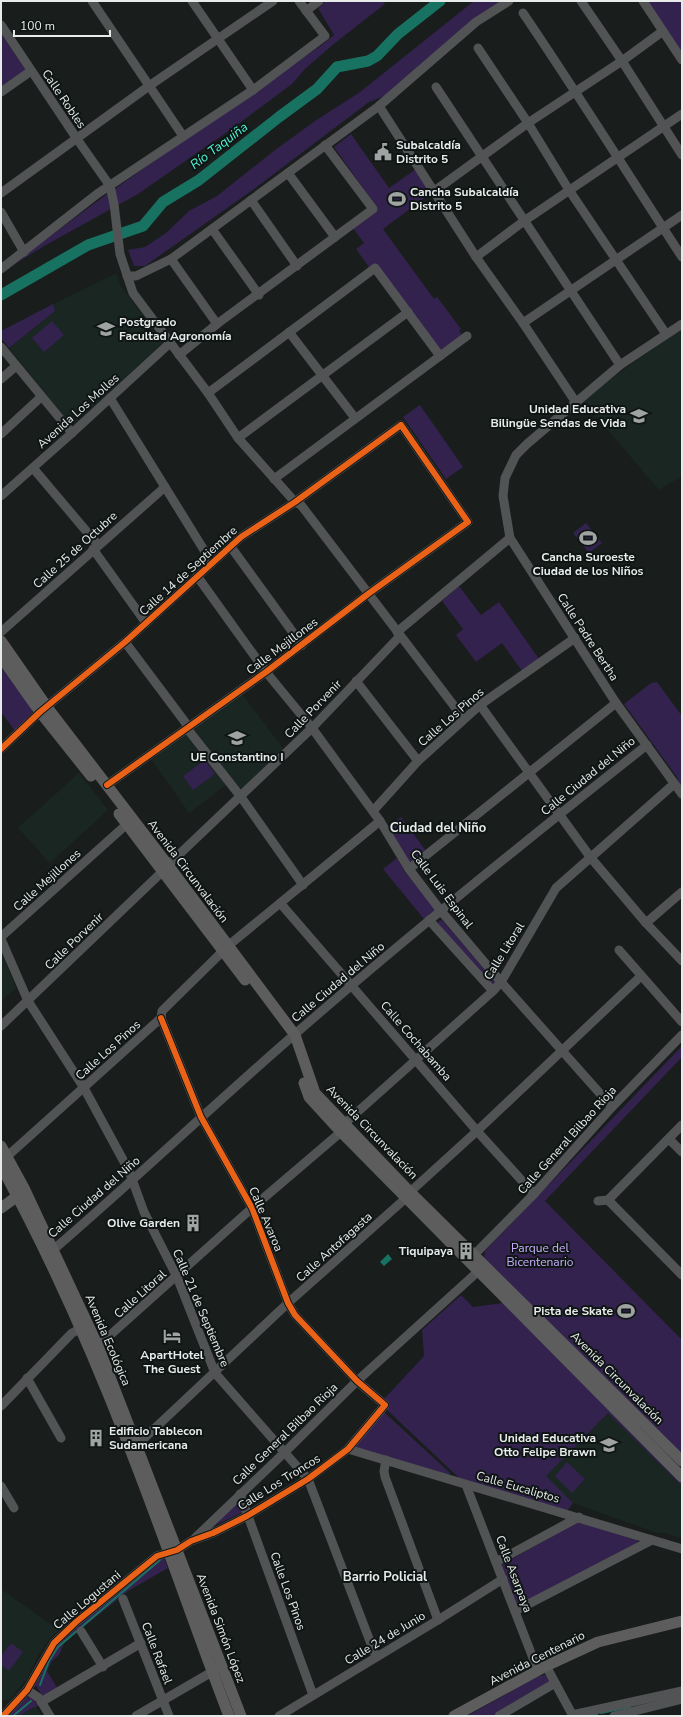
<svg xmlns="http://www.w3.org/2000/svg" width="683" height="1717" viewBox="0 0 683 1717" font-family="'Nunito Sans',sans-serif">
<rect width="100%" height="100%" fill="#191d1c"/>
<g fill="#192622">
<polygon points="117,273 120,285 163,343 110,392 74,424 70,424 9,348 55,311 53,304"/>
<polygon points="682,329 682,476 659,490 584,402 609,380"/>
<polygon points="242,694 283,748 244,788 238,788 191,729"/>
<polygon points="186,732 226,785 189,813 152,760"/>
<polygon points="79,773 108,810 50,863 18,828"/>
<polygon points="1,951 16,988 1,1001"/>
<polygon points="608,1413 682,1486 682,1535 679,1538 665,1533 657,1533 573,1503 545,1476"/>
<polygon points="1,1589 59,1630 52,1636 39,1654 28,1677 9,1700 4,1701 1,1699"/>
<polygon points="35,1706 42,1716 19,1716 34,1707"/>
</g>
<g fill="#32224d">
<polygon points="326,1 383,1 385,4 335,43 306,68 292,84 233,128 138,194 46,245 2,272 103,197 323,44 334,35 318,8"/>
<polygon points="474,1 504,1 387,95 369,102 254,189 145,266 134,266 128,250 145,247 166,233 189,211 217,196 275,150 315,121 360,92"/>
<polygon points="647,1 682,1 682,55"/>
<polygon points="1,33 26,71 1,88"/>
<polygon points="351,134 389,188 416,169 431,193 383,229 434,299 437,297 461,329 459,331 463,336 441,350 369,267 356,249 364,243 353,228 378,209 334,147"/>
<polygon points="53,304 55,311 9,348 1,338 1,331"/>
<polygon points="52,321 64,335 44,352 32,338"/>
<polygon points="420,405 463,467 446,479 403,417"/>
<polygon points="586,523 602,543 589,553 573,533"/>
<polygon points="459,586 481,615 499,602 539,659 522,671 502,643 476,662 456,635 463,629 442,601"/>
<polygon points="1,667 32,709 32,713 15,731 1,712"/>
<polygon points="657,682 682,716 682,783 680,786 677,777 624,704 651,683"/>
<polygon points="205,760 215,774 193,790 183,776"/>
<polygon points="401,817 426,851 410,863 386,828"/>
<polygon points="397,858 405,872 436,909 424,919 383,869"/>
<polygon points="442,920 495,982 493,985 437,924 439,921"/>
<polygon points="682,1046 682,1057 545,1201 682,1340 682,1456 486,1262 484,1257 485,1251"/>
<polygon points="461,1295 473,1307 503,1303 682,1481 682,1486 608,1413 546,1476 573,1503 567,1511 459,1478 385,1408 387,1406 385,1398 424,1356 422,1330"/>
<polygon points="384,1412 450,1473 448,1477 358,1449 356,1446"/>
<polygon points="567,1462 585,1479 572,1493 555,1476"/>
<polygon points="238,1499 243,1512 218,1524 216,1522"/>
<polygon points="578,1522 637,1540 638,1543 520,1604 517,1604 502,1566 503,1564"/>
<polygon points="158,1558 164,1558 168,1568 128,1591 64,1643 59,1655 52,1661 47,1671 58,1689 45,1696 42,1695 35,1685 43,1666 63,1638"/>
<polygon points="11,1643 23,1652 9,1671 1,1665 1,1656"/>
<polygon points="545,1675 550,1681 492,1716 467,1716 539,1676"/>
<polygon points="26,1697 33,1698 38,1707 34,1707 19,1716 7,1716"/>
</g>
<polygon fill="#187262" points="388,1254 392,1259 384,1266 380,1262"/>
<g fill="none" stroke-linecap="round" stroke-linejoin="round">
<g stroke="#187262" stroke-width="2">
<polyline points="40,1685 49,1661 58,1647 160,1560"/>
<polyline points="601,1713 630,1707"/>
<polyline points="13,1716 31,1701"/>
<polyline points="591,1716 597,1714"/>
</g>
<polyline stroke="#187262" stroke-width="11" points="1,295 88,245 143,226 163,202 199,180 279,117 317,89 337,67 368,61 377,56 398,34 440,1"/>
<g stroke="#525354" stroke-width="9">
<polyline points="92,1 183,136"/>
<polyline points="192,1 253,90"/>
<polyline points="581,1 622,61 682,155"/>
<polyline points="643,1 682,60"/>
<polyline points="306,11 319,1"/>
<path d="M523 13C578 94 629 176 682 257"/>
<polyline points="1,25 77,139 110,186 114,204 120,254 133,293 208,393 238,438 295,502 301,505 464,719"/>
<polyline points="478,48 528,123 569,190 666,334"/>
<polyline points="436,87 620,365"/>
<polyline points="1,92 31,71"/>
<polyline points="379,106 476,257 523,323 575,401"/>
<polyline points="288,173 335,237"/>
<polyline points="433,192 528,123 622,61 663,31"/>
<polyline points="1,193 149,86 273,1"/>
<polyline points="251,200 297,266"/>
<polyline points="1,212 24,252"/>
<polyline points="212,229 259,295"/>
<polyline points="476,257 524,221 682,114"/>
<polyline points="171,259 217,324"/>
<polyline points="1,269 97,194 253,90 325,36 299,1"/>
<polyline points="127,276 136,276 171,259 379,106 476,22 509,1"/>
<polyline points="523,323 682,215"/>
<polyline points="682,324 620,365 527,444 516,455 505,478 503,496 510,538 616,703 682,794"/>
<polyline points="289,332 355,418"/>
<polyline points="1,347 72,433"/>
<polyline points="179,355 217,324 373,209 325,145"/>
<polyline points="1,379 16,366"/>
<polyline points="208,393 375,268 440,356"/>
<polyline points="110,398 212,563"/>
<polyline points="1,434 41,397"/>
<polyline points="238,438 408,312"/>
<polyline points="33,468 98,545"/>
<polyline points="274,479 467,336"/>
<polyline points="1,496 72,433 170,343"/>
<polyline points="231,547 302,645"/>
<polyline points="93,549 146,623"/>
<polyline points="197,576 266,672 312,728 380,821 409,869 441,911 501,982 612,1107"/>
<polyline points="1,632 165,487"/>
<polyline points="397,632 510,538"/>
<polyline points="125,642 185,722 189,731 241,797 303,885"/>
<polyline points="356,681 418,761"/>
<polyline points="480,705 591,858 646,923 682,961"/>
<polyline points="1,749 40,712 125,642 241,537 295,502 401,425 468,522 368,594 266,672 107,785"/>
<polyline points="373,811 418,761 480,705 575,638"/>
<polyline points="168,865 312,728 400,636"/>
<polyline points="409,869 616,703"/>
<polyline points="281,904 477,1131 534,1194"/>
<polyline points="429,920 493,991"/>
<polyline points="646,923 682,892"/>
<polyline points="1,937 127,824"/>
<polyline points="1,939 28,1001 84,1088 129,1171 144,1212 177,1277 215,1373 308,1479 376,1657"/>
<polyline points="229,945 380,821"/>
<polyline points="619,950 682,1022"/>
<polyline points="1,1026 163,871"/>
<polyline points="344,1124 493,991 501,982 556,888 674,784"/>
<polyline points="669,1139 682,1152"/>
<polyline points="1,1162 161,1018 162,1011 223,951"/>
<polyline points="410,1192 477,1131 641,976"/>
<polyline points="608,1200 682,1125"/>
<polyline points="598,1201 608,1200 682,1275"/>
<path d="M53 1250C132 1182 208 1110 287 1041 404 939 525 841 647 745"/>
<polyline points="470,1259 534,1194 612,1107 682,1035"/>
<polyline points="98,1346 252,1208 341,1132"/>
<polyline points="27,1378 61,1438"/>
<polyline points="1,1406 72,1333 80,1329"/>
<polyline points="137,1445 288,1303 406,1198"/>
<polyline points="348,1449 682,1549"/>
<polyline points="386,1460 384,1471 385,1477 438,1620"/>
<polyline points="466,1485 538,1671"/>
<polyline points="1,1486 14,1508"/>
<polyline points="240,1494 313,1695"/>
<polyline points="195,1538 284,1453 357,1381 483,1267"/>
<polyline points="496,1562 579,1517"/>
<polyline points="123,1599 169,1716"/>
<polyline points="515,1611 652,1540"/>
<polyline points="81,1631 103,1667"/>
<polyline points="546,1666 573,1716"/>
<polyline points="27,1690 39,1698 50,1716"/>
<polyline points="41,1702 141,1643"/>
<polyline points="572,1715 682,1691"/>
<polyline points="3,1716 27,1690 54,1643 76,1622 157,1556 177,1550 191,1541 213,1533 247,1516 308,1479 348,1449 385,1405 357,1381 295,1315 288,1303 252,1208 201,1117 161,1018"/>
<polyline points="136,1716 217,1669"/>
<polyline points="279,1716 438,1620 503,1579"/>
<polyline points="499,1716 555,1683"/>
<polyline points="614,1716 682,1699"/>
</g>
<g stroke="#5d5d5e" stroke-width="11">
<polyline points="1,641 47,707 168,865 295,1035 315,1093 410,1192 682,1461"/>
<polyline points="1,657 40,712 91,776"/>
<polyline points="119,814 245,980"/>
<polyline points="304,1083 309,1097 341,1132 682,1477"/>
<polyline points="1,1146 25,1190 98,1346 241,1716"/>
<path d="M1 1166C51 1257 93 1353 130 1449 165 1538 195 1628 229 1716"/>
<polyline points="1,1208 23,1192"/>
<polyline points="454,1716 546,1666 598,1642 682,1621"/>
</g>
<g stroke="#0f1514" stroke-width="8">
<g id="cycleway">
<polyline points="1,749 40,712 125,642 241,537 295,502 401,425 468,522 368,594 266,672 107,785"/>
<polyline points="3,1716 27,1690 54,1643 76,1622 157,1556 177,1550 191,1541 213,1533 247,1516 308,1479 348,1449 385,1405 357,1381 295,1315 288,1303 252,1208 201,1117 161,1018"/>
</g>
</g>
<use href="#cycleway" stroke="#ea6118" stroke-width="6"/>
</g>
<defs>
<g id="civic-bare" transform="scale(1.38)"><path d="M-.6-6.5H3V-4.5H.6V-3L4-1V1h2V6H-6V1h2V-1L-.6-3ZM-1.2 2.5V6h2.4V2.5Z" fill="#9fa4a2" stroke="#0f1514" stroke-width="2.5" paint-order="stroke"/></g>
<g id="stadium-bare" transform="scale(1.38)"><path d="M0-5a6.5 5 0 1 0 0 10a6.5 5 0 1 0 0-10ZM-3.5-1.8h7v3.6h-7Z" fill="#9fa4a2" stroke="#0f1514" stroke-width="2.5" paint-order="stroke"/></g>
<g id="university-bare" transform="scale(1.38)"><path d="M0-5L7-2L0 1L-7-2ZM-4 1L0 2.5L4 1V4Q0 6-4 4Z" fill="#9fa4a2" stroke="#0f1514" stroke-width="2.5" paint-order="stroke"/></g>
<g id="school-bare" transform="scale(1.38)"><path d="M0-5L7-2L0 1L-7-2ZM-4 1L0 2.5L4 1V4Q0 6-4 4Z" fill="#9fa4a2" stroke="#0f1514" stroke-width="2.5" paint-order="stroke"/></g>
<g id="building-bare" transform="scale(1.38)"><path d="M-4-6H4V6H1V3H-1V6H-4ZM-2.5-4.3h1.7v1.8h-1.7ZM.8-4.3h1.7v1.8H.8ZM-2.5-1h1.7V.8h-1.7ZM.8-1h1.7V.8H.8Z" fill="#9fa4a2" stroke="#0f1514" stroke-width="2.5" paint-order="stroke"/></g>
<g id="hotel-bare" transform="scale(1.38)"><path d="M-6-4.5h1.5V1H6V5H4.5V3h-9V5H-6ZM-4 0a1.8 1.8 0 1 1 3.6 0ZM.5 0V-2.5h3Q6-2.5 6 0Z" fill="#9fa4a2" stroke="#0f1514" stroke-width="2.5" paint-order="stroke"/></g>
</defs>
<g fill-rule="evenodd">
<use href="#civic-bare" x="383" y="152"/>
<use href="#stadium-bare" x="397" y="199"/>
<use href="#university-bare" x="106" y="329"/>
<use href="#school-bare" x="639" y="416"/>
<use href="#stadium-bare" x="588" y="538"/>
<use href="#school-bare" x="237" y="738"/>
<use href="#building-bare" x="193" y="1223"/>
<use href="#building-bare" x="466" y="1251"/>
<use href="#stadium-bare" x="626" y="1311"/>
<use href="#hotel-bare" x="172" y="1336"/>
<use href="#building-bare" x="96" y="1438"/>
<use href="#school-bare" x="609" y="1445"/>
</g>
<g text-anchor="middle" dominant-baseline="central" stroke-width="4" stroke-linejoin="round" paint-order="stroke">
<g font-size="12" fill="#e7ecea" stroke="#0f1514">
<text transform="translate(64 99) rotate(56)">Calle Robles</text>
<text transform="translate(78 411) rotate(-42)">Avenida Los Molles</text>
<text transform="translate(75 550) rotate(-42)">Calle 25 de Octubre</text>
<text transform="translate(188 571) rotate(-42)">Calle 14 de Septiembre</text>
<text transform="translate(588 637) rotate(57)">Calle Padre Bertha</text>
<text transform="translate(282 646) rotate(-37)">Calle Mejillones</text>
<text transform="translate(313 709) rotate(-46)">Calle Porvenir</text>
<text transform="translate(451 717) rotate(-41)">Calle Los Pinos</text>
<text transform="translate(588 776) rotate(-39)">Calle Ciudad del Niño</text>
<text transform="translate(188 871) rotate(53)">Avenida Circunvalación</text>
<text transform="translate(47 880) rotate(-42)">Calle Mejillones</text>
<text transform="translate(442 889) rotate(53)">Calle Luis Espinal</text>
<text transform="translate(74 941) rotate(-44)">Calle Porvenir</text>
<text transform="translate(504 951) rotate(-58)">Calle Litoral</text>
<text transform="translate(338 982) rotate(-40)">Calle Ciudad del Niño</text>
<text transform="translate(416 1041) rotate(49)">Calle Cochabamba</text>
<text transform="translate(108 1050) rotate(-42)">Calle Los Pinos</text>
<text transform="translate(372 1132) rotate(46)">Avenida Circunvalación</text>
<text transform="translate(567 1140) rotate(-48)">Calle General Bilbao Rioja</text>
<text transform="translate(94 1197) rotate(-41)">Calle Ciudad del Niño</text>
<text transform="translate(266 1219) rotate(67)">Calle Avaroa</text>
<text transform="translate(334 1247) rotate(-42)">Calle Antofagasta</text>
<text transform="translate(140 1294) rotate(-42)">Calle Litoral</text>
<text transform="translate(201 1308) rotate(67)">Calle 21 de Septiembre</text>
<text transform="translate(108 1340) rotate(67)">Avenida Ecológica</text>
<text transform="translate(617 1378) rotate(45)">Avenida Circunvalación</text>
<text transform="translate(285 1434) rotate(-44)">Calle General Bilbao Rioja</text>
<text transform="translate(279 1482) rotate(-32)">Calle Los Troncos</text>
<text transform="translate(518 1487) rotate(16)">Calle Eucaliptos</text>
<text transform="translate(514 1574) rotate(69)">Calle Asarpaya</text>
<text transform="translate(288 1591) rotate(70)">Calle Los Pinos</text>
<text transform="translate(87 1600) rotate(-40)">Calle Logustani</text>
<text transform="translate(221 1628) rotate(69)">Avenida Simón López</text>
<text transform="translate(385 1638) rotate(-31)">Calle 24 de Junio</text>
<text transform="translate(157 1653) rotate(69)">Calle Rafael</text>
<text transform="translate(537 1658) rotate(-27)">Avenida Centenario</text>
</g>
<g font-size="12" font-weight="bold" fill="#e7ecea" stroke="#0f1514" text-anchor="end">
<text x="396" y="145" text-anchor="start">Subalcaldía<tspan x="396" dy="14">Distrito 5</tspan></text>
<text x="410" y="192" text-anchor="start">Cancha Subalcaldía<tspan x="410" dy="14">Distrito 5</tspan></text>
<text x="119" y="322" text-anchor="start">Postgrado<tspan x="119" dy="14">Facultad Agronomía</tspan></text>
<text x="626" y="409">Unidad Educativa<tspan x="626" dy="14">Bilingüe Sendas de Vida</tspan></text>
<text x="588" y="557" text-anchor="middle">Cancha Suroeste<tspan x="588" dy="14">Ciudad de los Niños</tspan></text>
<text x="237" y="757" text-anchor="middle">UE Constantino I</text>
<text x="180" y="1223">Olive Garden</text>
<text x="453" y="1251">Tiquipaya</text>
<text x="613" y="1311">Pista de Skate</text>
<text x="172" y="1355" text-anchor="middle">ApartHotel<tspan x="172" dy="14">The Guest</tspan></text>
<text x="109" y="1431" text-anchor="start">Edificio Tablecon<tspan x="109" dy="14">Sudamericana</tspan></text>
<text x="596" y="1438">Unidad Educativa<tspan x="596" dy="14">Otto Felipe Brawn</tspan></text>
</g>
<g font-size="12" fill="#c8afff" stroke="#0f1514">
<text x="540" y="1248">Parque del<tspan x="540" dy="14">Bicentenario</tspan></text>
</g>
<g font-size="13" font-style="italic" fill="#4ff5d6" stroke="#0f1514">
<text transform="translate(219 146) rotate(-37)">Río Taquiña</text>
</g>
<g font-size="13" font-weight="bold" fill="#e7ecea" stroke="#0f1514">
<text x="438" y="828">Ciudad del Niño</text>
<text x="385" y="1577">Barrio Policial</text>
</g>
</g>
<rect width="683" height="1717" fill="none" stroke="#e7ecea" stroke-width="4"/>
<path d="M14 30v6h96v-6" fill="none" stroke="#e7ecea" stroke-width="2"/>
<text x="20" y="30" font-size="12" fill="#e7ecea" stroke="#0f1514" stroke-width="3" paint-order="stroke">100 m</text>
</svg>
